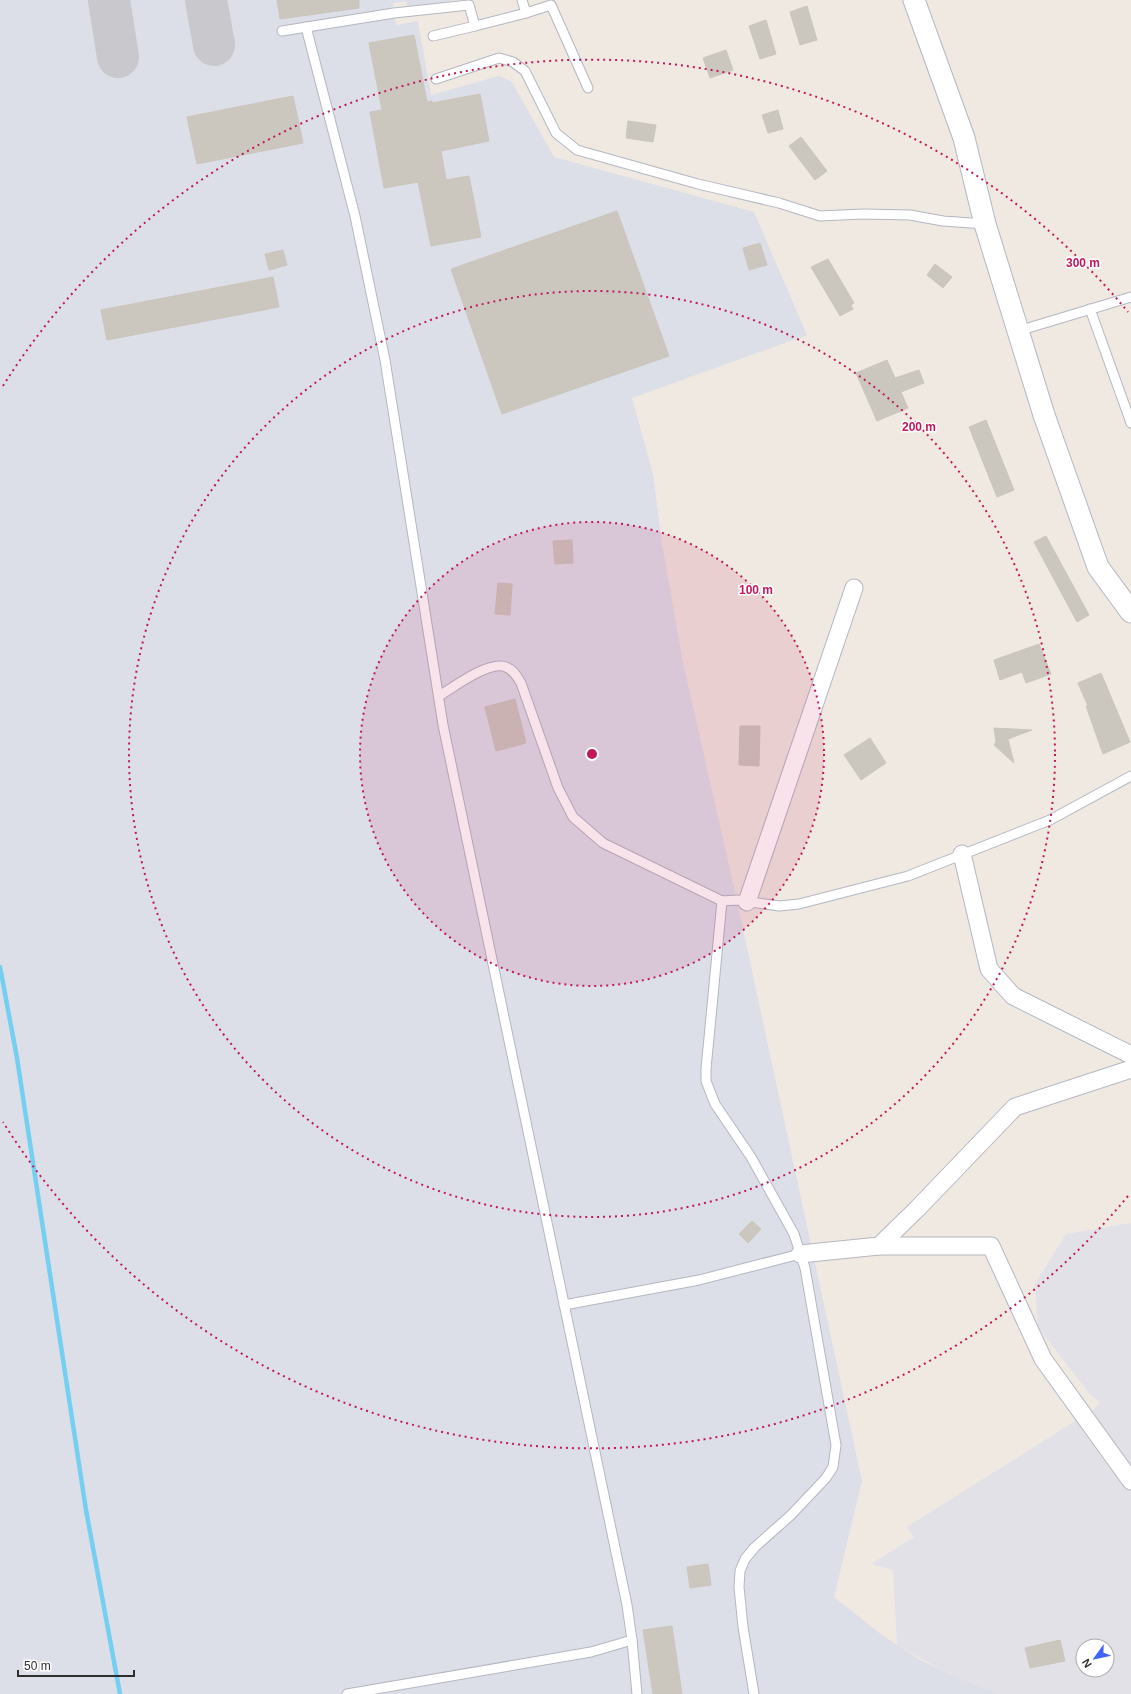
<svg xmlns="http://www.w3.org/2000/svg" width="1131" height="1694" viewBox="0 0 1131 1694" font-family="Helvetica,sans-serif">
<rect width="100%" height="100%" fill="#efe9e1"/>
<path fill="#e3e1e8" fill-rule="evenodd" d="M1131 1223V1694H984L897 1645 893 1570 871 1564 914 1537 907 1527 1094 1409 1100 1403 1088 1392 1038 1327 1035 1284 1066 1234ZM1083 1646H1107V1670H1083Z"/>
<polygon fill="#dcdee8" points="0,0 455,0 408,9 406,1 393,3 396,25 418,21 431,95 499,76 512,82 554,157 754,212 807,335 632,398 653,474 662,544 683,663 733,883 862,1481 834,1597 882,1635 920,1660 962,1680 999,1694 0,1694"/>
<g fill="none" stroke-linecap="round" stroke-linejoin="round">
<polyline stroke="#75cff0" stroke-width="4.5" points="0,967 17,1058 86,1510 120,1694"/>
<g stroke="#c9c8cc" stroke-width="42">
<polyline points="109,0 118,57"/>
<polyline points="206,0 214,45"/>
</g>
</g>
<g fill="#cbc7bf" stroke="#cbc5ba">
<polygon points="277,0 359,0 359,8 280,19"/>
<polygon points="807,6 817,40 800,45 790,12"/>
<polygon points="766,20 776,54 760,59 749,26"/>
<polygon points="414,35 427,102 432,101 432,103 480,94 489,141 441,151 446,180 469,176 481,237 431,246 418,182 384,188 370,112 382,110 369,43"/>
<polygon points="726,50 733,70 710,78 703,58"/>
<polygon points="293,96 303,143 197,164 187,117"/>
<polygon points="778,110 783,129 768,133 762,115"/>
<polygon points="628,121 656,125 653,142 626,138"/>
<polygon points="801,137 827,171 815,180 789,146"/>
<polygon points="617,211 669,356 502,414 451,269"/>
<polygon points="760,243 767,265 749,270 743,248"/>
<polygon points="283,250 287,265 269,270 265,254"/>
<polygon points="828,259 854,303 851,305 853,309 840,316 811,267"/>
<polygon points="935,264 952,277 943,288 927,275"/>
<polygon points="273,277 279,307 107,340 101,310"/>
<polygon points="887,360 895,378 919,370 924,383 901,392 908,408 877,421 856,373"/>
<polygon points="986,420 1014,490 997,497 969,427"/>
<polygon points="1046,536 1089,615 1077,622 1034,542"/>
<polygon points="572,540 573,563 555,564 553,541"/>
<polygon points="498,583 512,584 510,615 495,614"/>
<polygon points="1039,644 1051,674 1026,683 1022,672 1000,680 994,660"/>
<polygon points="1101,673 1130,742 1103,754 1086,706 1088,706 1078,683"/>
<polygon points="515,699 526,743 496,751 485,707"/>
<polygon points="740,726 760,726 759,766 739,765"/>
<polygon points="994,728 1032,730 1008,739 1014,763 994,745 996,742"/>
<polygon points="870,738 886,763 861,780 844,755"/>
<polygon points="752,1221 761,1229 748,1243 739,1234"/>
<polygon points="708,1564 711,1585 690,1588 687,1567"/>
<polygon points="672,1626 682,1694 653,1694 643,1630"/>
<polygon points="1060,1640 1065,1661 1030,1668 1025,1648"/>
</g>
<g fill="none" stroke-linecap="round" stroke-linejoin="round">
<g stroke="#b4b7c1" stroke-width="11">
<g id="service">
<polyline points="526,13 551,5 588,88"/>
<polyline points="306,27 355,216 385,360 443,725 627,1605 632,1640 591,1652 347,1694"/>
<polyline points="282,31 394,13 469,5 475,26 526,13 522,0"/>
<polyline points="433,36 475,26"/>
<polyline points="436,79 499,58 513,62 525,71 556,133 577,150 698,184 779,203 820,216 863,214 910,215 943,221 985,224"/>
<polyline points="1090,309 1131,423"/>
<polyline points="1018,331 1131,297"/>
<path d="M439 696C454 687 489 660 506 667 514 670 517 677 521 683L558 788 573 817 603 843 722 901 706 1069V1081L715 1104 751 1157 794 1234 805 1268 836 1445 833 1467 826 1478 791 1515 755 1547 745 1559 740 1571 739 1587 743 1627 754 1694"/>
<polyline points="722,901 737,900 779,906 799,904 908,876 1050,820 1131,776"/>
<polyline points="564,1305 699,1280 800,1254"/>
<polyline points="632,1640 637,1694"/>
</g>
</g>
<g stroke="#b4b7c1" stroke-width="19">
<g id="minor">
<polyline points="962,854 989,969 1013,996 1131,1055"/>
<polyline points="747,902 854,588"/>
<polyline points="879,1246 991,1246 1043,1359 1131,1481"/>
<polyline points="800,1254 879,1246 917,1209 1015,1107 1131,1069"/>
</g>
</g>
<g stroke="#b4b7c1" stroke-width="23">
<polyline id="tertiary" points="914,0 964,138 985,224 1044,415 1098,567 1131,612"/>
</g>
<use href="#service" stroke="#fff" stroke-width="9"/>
<use href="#minor" stroke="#fff" stroke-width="17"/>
<use href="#tertiary" stroke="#fff" stroke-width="21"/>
</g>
<circle cx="592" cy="754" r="232" fill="#c2185b" fill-opacity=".12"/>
<g fill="none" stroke="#c2185b" stroke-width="2" stroke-dasharray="2 4">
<circle cx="592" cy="754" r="232"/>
<circle cx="592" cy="754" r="463"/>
<path d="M1128 1196A695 695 0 0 1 3 1122M3 386A695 695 0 0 1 1128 312"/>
</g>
<circle cx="592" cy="754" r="6" fill="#c2185b" stroke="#fff" stroke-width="2"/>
<g font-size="12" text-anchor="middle" font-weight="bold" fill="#c2185b" stroke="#fff" stroke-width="3" stroke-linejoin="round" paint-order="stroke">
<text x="1083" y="267">300 m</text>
<text x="919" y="431">200 m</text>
<text x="756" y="594">100 m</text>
</g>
<g transform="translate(1095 1658) rotate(237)"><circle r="19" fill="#ffffff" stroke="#ababab"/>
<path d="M0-3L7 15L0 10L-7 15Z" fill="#4264fb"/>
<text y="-6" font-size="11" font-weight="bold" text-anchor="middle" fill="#2e2e2e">N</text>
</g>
<path d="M18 1670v6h116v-6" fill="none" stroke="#2e2e2e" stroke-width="2"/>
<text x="24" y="1670" font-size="12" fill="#2e2e2e" stroke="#ffffff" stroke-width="3" paint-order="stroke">50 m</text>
</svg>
